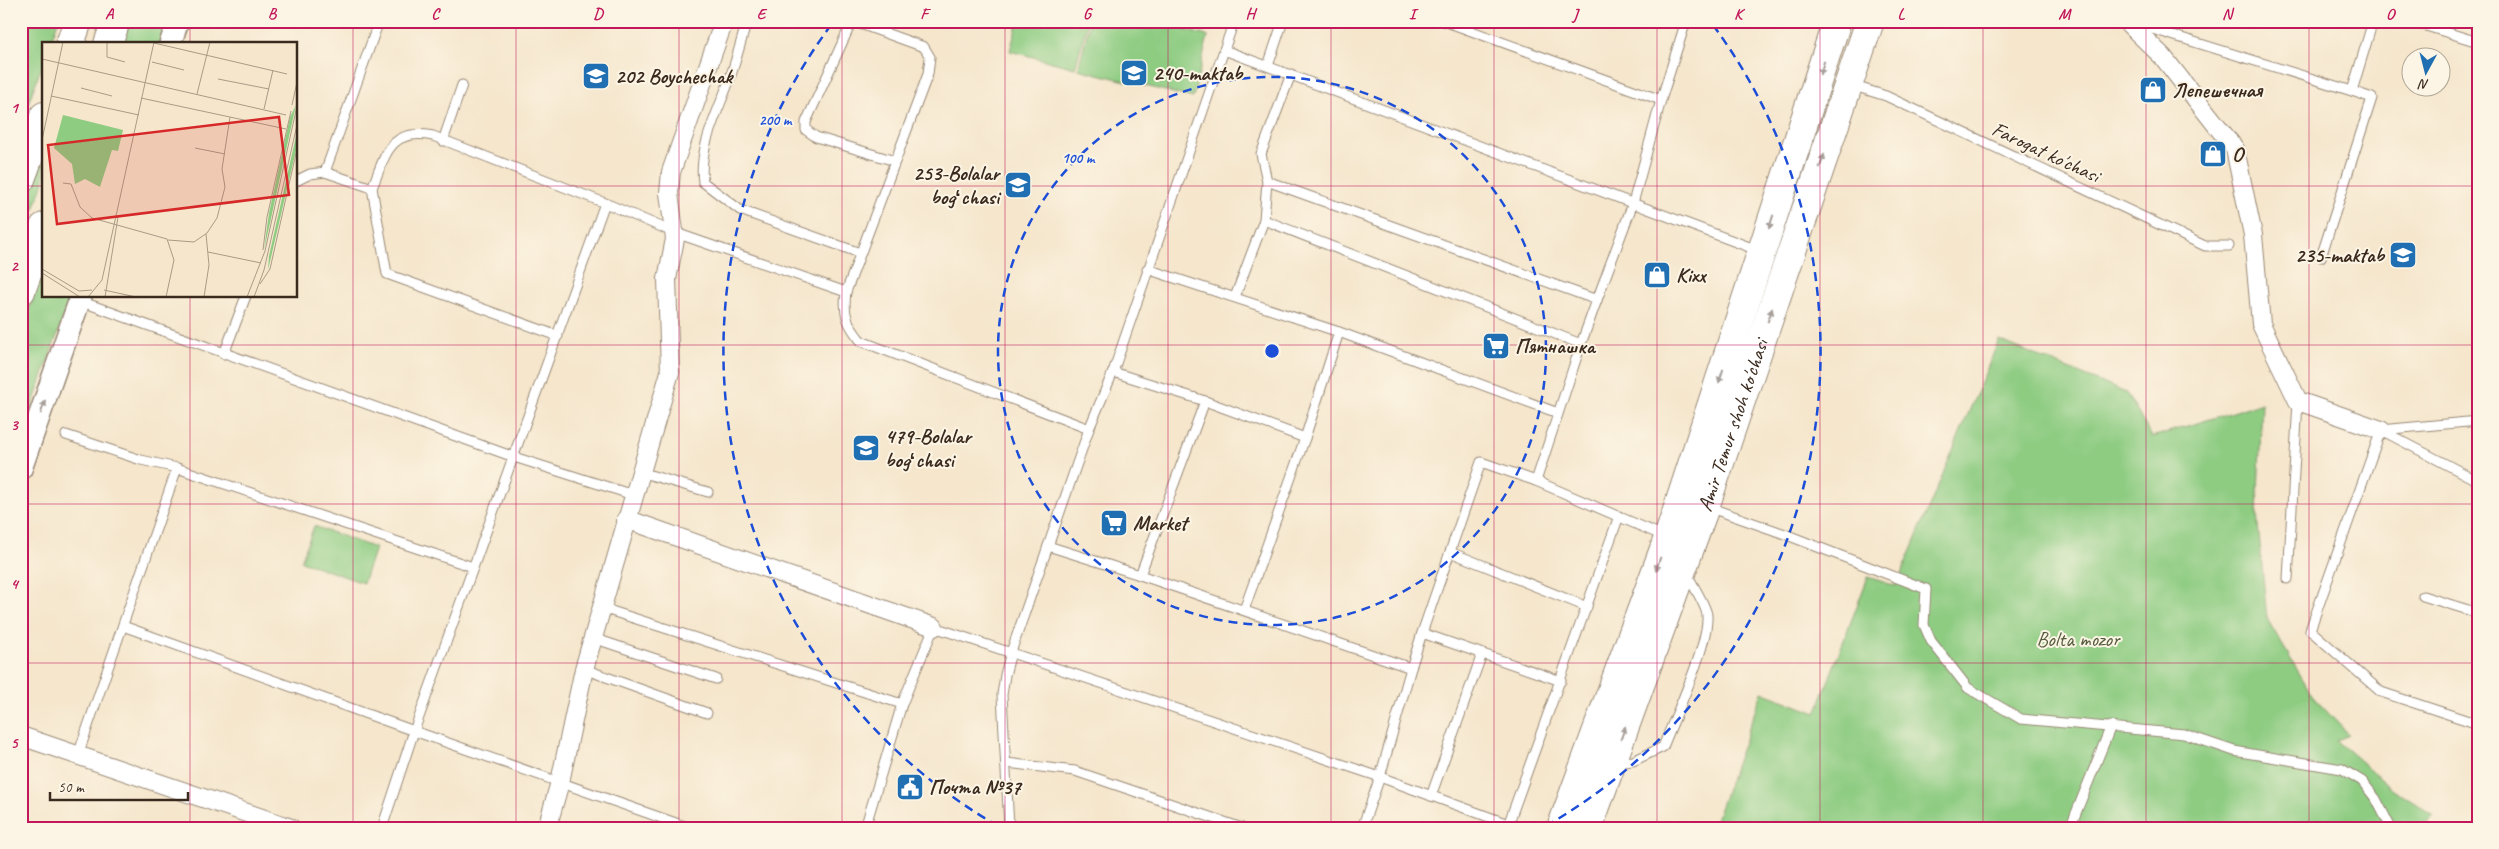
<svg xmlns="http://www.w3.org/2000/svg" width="2499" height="849" viewBox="0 0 2499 849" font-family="Caveat,sans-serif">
<rect width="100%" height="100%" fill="#fcf5e5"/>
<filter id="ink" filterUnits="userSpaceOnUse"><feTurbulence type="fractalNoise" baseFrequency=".02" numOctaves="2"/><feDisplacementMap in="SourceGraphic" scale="10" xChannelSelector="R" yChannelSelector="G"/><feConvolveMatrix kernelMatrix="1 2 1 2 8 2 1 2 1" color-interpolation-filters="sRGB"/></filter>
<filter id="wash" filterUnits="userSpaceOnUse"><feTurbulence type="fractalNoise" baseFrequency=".0096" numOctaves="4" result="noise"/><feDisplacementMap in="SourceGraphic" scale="20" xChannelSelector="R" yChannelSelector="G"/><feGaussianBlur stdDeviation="1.12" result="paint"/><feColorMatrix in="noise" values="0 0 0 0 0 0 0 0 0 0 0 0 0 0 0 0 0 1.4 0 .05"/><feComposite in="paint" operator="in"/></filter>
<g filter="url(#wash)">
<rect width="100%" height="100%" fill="#f5e6cc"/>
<g fill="#8ecc82" stroke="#647b50">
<polygon points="23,21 58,21 50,44 44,44 44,60 21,123 21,27"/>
<polygon points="129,21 168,21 160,44 121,44"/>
<polygon points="1018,21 1088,21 1075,68 1010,51"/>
<polygon points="1090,21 1150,21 1208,36 1193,98 1078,69"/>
<polygon points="44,157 44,182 21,245 21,220"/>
<polygon points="44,266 44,296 71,296 21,437 21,331"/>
<polygon points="1999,340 2126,393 2152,437 2262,403 2257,514 2267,619 2314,698 2348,734 2336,740 2390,787 2433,815 2422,828 1713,828 1762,692 1816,713 1868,577 1896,586"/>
<polygon points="314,526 375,548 363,583 301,561"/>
</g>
</g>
<g filter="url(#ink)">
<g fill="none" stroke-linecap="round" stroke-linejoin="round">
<g stroke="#988875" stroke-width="11">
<g id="service">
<path d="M747 21C741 41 736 61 729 81 718 112 698 148 703 182L740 210 860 253"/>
<polyline points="847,21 849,28 806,122 806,130 816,137 895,161"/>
<polyline points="1444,21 1661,100 1686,21"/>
<polyline points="2410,21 2478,42"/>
<polyline points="2133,23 2352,91 2373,21"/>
<polyline points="1224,50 1760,251"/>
<polyline points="1268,66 1283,21"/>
<polyline points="1851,85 1886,96 2205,246 2229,246"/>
<polyline points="443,141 462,85"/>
<polyline points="325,172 372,188 387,274 558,336"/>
<polyline points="296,181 310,174 325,172 379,21"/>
<polyline points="1267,181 1597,300 1633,203 1661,100"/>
<path d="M372 188C386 154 389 128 433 136L605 203 673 232 846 292C843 314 847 324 861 341L1089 429"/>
<polyline points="1264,220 1581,344 1536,481 1666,537"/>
<polyline points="2321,257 2372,98 2352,91"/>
<polyline points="1147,269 1339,332 1558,413"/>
<polyline points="846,292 928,74 930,57 924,47 852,21"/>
<polyline points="1235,297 1264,220 1267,181 1261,154 1291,74"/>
<polyline points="80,301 514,457 633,495"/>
<polyline points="1581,344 1597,300"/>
<polyline points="224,354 246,296"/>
<polyline points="1113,372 1205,401 1140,575 1411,668 1380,777 1362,828"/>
<polyline points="1205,401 1305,438"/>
<polyline points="2381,430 2310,630 2381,692 2478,724"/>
<polyline points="2381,430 2478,481"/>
<polyline points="2381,430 2478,421"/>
<polyline points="66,435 141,460 177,468 473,567"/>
<polyline points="640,472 708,492"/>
<polyline points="1708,507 1782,533 1926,589 1924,625 1931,641 1968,688 2021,719 2184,734 2234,751 2342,769 2362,781 2376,799 2391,828"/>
<polyline points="1048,546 1140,575"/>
<polyline points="1450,552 1587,607"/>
<polyline points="2288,579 2298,401"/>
<polyline points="2423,596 2478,613"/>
<polyline points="602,608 902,704"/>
<polyline points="1244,610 1305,438 1339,332"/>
<polyline points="123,626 414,731 690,828"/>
<polyline points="1422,633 1481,462 1536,481"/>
<polyline points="593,638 716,679"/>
<polyline points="1411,668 1422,633 1561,681"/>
<polyline points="584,669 707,713"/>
<polyline points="78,755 177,468"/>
<polyline points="1006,763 1075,771 1242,828"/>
<path d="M1615 763 1633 761 1663 747C1675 716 1709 645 1707 615 1706 605 1692 584 1687 574"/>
<polyline points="1431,796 1482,654"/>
<polyline points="382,828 414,731 605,203"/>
<polyline points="865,828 902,704 934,627 1380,777 1508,824"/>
<polyline points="1009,828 1002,695 1005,675 1011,652 1089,429 1113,372 1234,21"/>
<polyline points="1507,828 1619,516"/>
<polyline points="2070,828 2111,726"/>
</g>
</g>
<g stroke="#988875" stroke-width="20">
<g id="minor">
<polyline points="2126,21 2163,57 2235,149 2253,235 2261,324 2298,401 2381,430"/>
<polyline points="626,519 934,627"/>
<polyline points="21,736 291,828"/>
<polyline points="547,828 560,782 584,669 670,372 667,279 675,239 669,193 671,172 724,21"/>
</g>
</g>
<g stroke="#988875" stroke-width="24">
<g id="tertiary">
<polyline points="170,44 178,21"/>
<polyline points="21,469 81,296"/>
</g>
</g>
<g stroke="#988875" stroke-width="30">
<g id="primary">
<polyline points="70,44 78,21"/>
<polyline points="108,44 116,21"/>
<polyline points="21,179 44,116"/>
<polyline points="21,291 44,227"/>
<polyline points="1561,828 1668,538 1837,21"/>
<path id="s1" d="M1588 828 1705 507 1870 21"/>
</g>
</g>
<use href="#service" stroke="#fff" stroke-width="9"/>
<use href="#minor" stroke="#fff" stroke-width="18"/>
<use href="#tertiary" stroke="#fff" stroke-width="21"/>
<use href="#primary" stroke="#fff" stroke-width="28"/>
</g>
<defs><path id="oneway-solid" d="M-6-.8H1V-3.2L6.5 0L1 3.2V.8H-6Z" transform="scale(1.25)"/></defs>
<g fill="#a79f9a">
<use href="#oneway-solid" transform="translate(1822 68) rotate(108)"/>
<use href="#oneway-solid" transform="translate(1822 161) rotate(-71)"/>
<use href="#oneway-solid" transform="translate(1771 222) rotate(108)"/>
<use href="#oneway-solid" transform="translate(1770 315) rotate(-71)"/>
<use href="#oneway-solid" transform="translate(1721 376) rotate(108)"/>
<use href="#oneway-solid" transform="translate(43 407) rotate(-71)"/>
<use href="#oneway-solid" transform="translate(1658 564) rotate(110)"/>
<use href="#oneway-solid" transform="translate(1623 733) rotate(-70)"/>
</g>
</g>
<path fill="none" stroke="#c2185b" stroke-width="1" stroke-opacity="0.55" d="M190 21V44M353 21V828M516 21V828M679 21V828M842 21V828M1005 21V828M1168 21V828M1331 21V828M1494 21V828M1657 21V828M1820 21V828M1983 21V828M2146 21V828M2309 21V828M21 186H44M296 186H2478M190 296V828M21 345H2478M21 504H2478M21 663H2478"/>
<g fill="none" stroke="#1d4ed8" stroke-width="2.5" stroke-dasharray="9 6">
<circle cx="1272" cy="351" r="274"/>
<path d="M998 826A548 548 0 0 1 831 25M1713 25A548 548 0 0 1 1546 826"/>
</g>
<defs>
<g id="school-square" transform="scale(1.4375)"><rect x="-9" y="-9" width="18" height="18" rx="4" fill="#1f6fb2" stroke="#fcf5e5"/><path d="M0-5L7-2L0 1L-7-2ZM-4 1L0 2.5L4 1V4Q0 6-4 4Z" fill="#fff"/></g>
<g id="shop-square" transform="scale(1.4375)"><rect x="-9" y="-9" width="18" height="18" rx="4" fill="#1f6fb2" stroke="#fcf5e5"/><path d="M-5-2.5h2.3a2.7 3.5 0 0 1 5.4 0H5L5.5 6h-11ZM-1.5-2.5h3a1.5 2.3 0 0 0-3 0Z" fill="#fff"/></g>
<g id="supermarket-square" transform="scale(1.4375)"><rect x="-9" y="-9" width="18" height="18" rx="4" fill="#1f6fb2" stroke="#fcf5e5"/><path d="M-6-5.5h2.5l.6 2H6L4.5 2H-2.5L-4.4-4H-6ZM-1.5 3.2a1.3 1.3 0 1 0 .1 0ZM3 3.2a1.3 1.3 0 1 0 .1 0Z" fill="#fff"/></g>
<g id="civic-square" transform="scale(1.4375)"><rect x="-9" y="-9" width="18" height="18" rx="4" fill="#1f6fb2" stroke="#fcf5e5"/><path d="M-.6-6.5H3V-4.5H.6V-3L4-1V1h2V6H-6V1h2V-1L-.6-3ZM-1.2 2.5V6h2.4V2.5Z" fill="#fff"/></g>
</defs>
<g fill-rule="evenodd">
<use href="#school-square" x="1134" y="73"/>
<use href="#school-square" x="596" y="76"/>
<use href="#shop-square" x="2153" y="90"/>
<use href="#shop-square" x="2213" y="154"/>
<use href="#school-square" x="1018" y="185"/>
<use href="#school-square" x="2403" y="255"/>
<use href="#shop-square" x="1657" y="275"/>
<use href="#supermarket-square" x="1496" y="346"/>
<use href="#school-square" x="866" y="448"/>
<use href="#supermarket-square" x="1114" y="523"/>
<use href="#civic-square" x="910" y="787"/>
</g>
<g text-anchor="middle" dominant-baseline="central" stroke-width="4" stroke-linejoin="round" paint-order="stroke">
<g font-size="21" font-weight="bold" fill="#3b2a1e" stroke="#fcf5e5" text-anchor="start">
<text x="1153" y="73">240-maktab</text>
<text x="615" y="76">202 Boychechak</text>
<text x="2172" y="90">Лепешечная</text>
<text x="2232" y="154">О</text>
<text x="999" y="173" text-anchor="end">253-Bolalar<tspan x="999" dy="24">bogʻchasi</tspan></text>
<text x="2384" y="255" text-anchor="end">235-maktab</text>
<text x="1676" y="275">Kixx</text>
<text x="1515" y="346">Пятнашка</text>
<text x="885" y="436">479-Bolalar<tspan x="885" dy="24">bogʻchasi</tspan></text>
<text x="1133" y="523">Market</text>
<text x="929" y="787">Почта №37</text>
</g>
<g font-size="21" fill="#3b2a1e" stroke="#fcf5e5">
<text transform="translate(2046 152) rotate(25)">Farogat ko'chasi</text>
<text stroke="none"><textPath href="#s1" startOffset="428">Amir Temur shoh ko'chasi</textPath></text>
</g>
<g font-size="21" fill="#545b3c" stroke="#fcf5e5">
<text x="2078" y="639">Bolta mozor</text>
</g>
</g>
<g transform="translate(42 42)">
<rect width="255" height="255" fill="#f5e6cc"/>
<path d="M254 63 222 208 227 171 248 75ZM21 73 81 88 76 109 70 108 58 145 43 137 33 142 30 122 12 106ZM255 90V104L226 228 227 214Z" fill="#8ecc82"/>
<path fill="none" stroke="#ab9b86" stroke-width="1" d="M65 0V15L83 20M112 1 245 32M0 17 244 73M110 20 142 28M176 37 227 47M39 46 70 54M155 52 168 0M9 54 97 73M99 56 244 87M250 63 255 40M222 67 231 28M0 98 21 0M153 106 183 112M21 141 29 142 38 165 50 176 125 197 132 218 124 255M126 198 152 200 165 191 175 176 183 145 180 127 188 75M221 208 225 175 249 69M166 210 219 221M0 227 37 249 50 248M0 231 38 255M218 242 228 227 255 107M62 248 94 255M46 255 60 238 112 0M63 255 76 175M162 255 167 223 164 192M205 255 223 209 255 64M212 255 222 228 255 83"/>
<path fill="#d62828" fill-opacity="0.15" stroke="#d62828" stroke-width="2.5" d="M237 75 247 153 15 182 6 103Z"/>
<rect width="255" height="255" fill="none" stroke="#3b2a1e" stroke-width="2.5"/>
</g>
<circle cx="1272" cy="351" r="8" fill="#1d4ed8" stroke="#fcf5e5" stroke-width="2.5"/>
<g font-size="15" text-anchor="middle" font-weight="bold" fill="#1d4ed8" stroke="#fcf5e5" stroke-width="4" stroke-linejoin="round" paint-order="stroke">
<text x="775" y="125">200 m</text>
<text x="1078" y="163">100 m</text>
</g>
<rect width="2499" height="849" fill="none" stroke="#fcf5e5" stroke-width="55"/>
<g transform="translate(2426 72) rotate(187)"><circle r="24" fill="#fcf5e5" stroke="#afa495"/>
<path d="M0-4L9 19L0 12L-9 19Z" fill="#1f6fb2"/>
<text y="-8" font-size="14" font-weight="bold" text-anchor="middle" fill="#3b2a1e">N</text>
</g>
<path d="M50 792v8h138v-8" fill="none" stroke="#3b2a1e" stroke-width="2.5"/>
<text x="58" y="792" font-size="15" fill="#3b2a1e" stroke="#fcf5e5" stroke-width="4" paint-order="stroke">50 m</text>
<rect x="28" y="28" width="2444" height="794" fill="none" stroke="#c2185b" stroke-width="2"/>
<g font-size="16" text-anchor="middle" font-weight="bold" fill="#c2185b">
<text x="109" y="19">A</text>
<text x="272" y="19">B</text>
<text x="435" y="19">C</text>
<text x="598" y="19">D</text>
<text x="761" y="19">E</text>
<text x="924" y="19">F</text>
<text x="1087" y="19">G</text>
<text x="1250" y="19">H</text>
<text x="1412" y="19">I</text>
<text x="1575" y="19">J</text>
<text x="1738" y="19">K</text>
<text x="1901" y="19">L</text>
<text x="2064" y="19">M</text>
<text x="2227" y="19">N</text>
<text x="2390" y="19">O</text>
<text x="14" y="113">1</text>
<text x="14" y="271">2</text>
<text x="14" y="430">3</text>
<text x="14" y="589">4</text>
<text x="14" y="748">5</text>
</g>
</svg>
